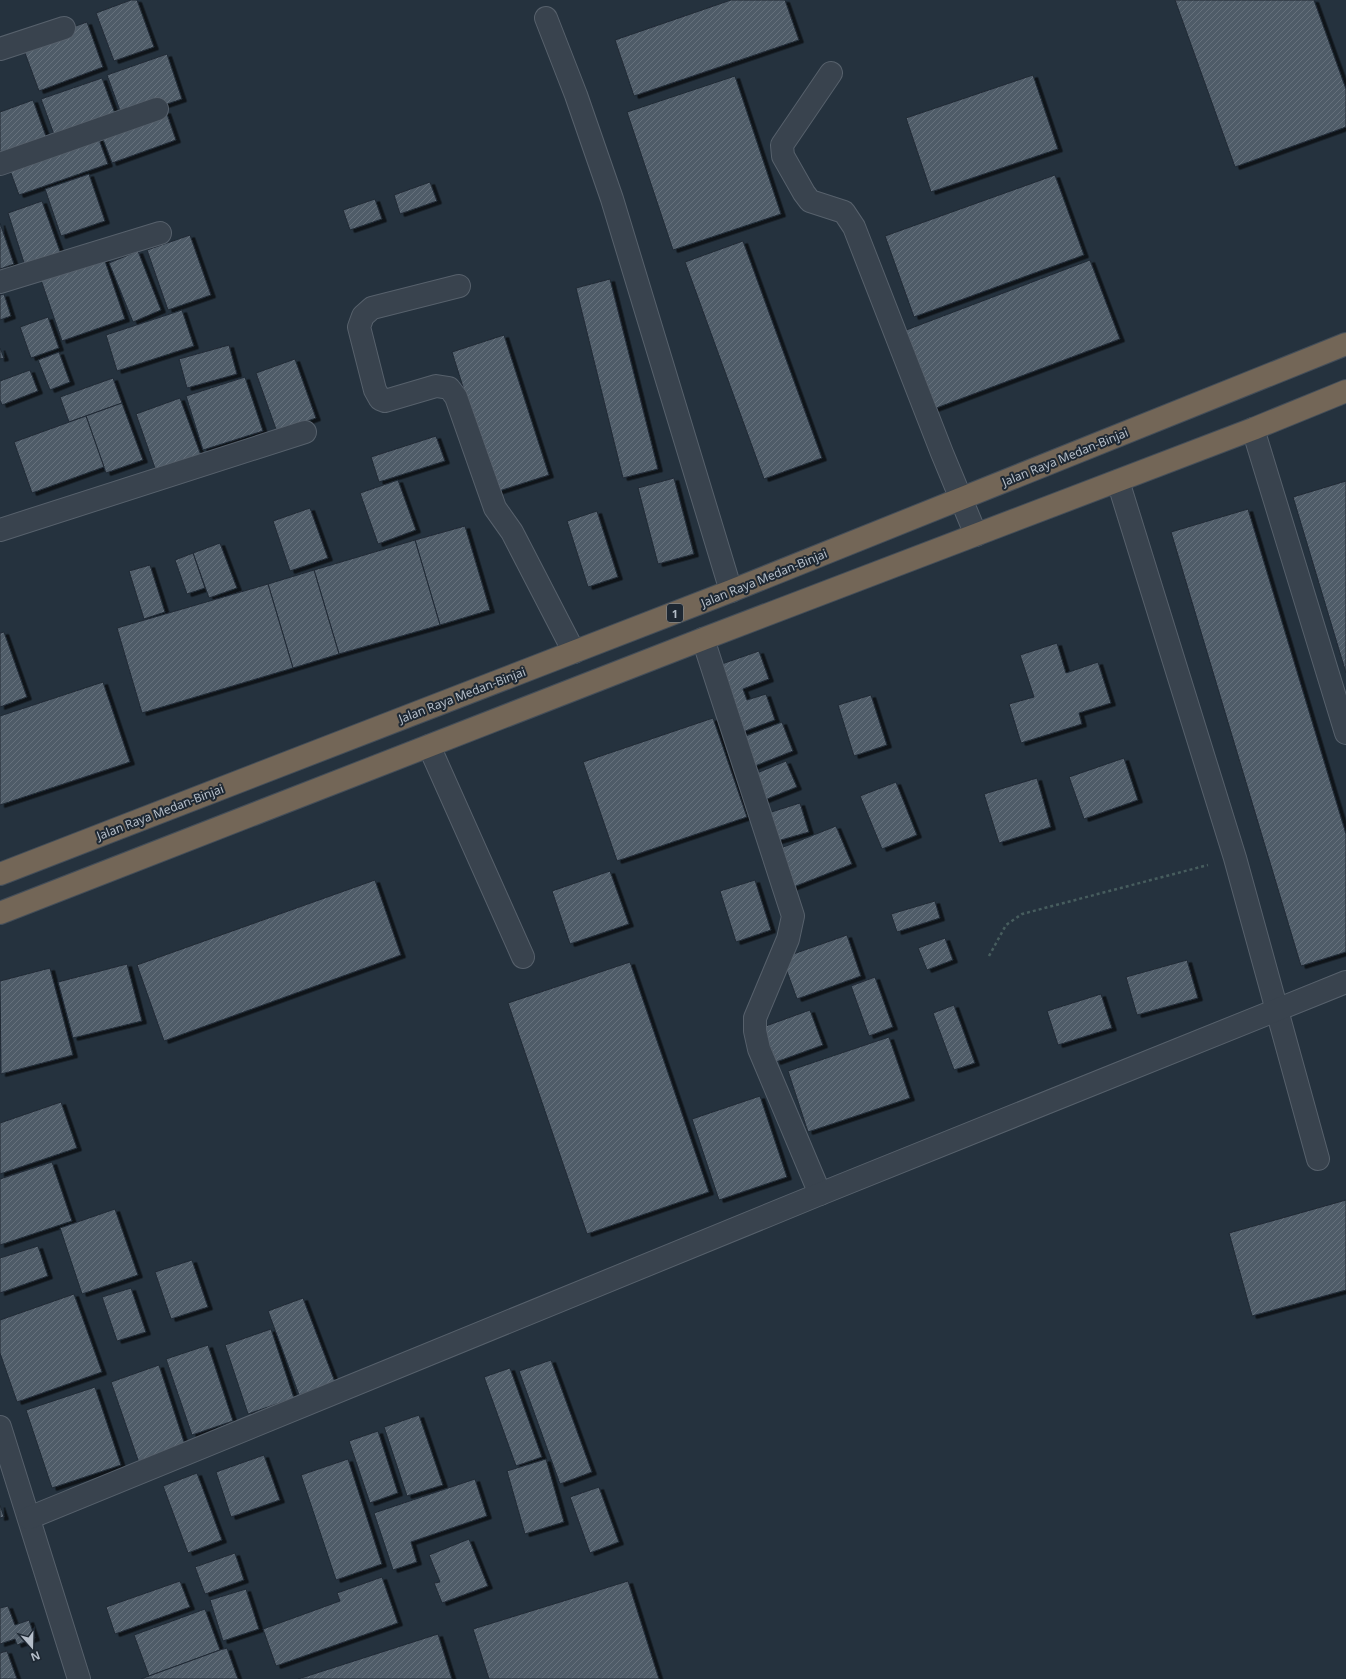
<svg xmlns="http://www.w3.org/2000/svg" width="1346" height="1679" viewBox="0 0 1346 1679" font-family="'Noto Sans',sans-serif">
<defs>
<pattern id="building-hatch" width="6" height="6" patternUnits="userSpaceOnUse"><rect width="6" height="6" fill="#4f5b68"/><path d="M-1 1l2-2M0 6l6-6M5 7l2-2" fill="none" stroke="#66717c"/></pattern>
<filter id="shadow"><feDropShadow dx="4.5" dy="2.5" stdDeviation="0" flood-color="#0009"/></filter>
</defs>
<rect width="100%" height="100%" fill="#25323e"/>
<g fill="url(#building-hatch)" stroke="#202a35" filter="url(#shadow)">
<polygon points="131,0 137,0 154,47 114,61 96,13"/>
<polygon points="731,0 785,0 799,40 634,96 615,40"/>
<polygon points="1175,0 1314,0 1346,89 1346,127 1235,167"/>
<polygon points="87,22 103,67 39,91 22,45"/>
<polygon points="167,54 182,99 123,119 107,75"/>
<polygon points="1033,75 1058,149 931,192 906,118"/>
<polygon points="735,76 781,214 673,250 627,112"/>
<polygon points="102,78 117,119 56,140 41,99"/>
<polygon points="33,100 47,139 0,156 0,112"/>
<polygon points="166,111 176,140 112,163 101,134"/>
<polygon points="97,134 108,164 19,195 8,165"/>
<polygon points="89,174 105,221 61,236 45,189"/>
<polygon points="1055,175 1084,255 914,317 885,236"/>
<polygon points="430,182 437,201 400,214 394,195"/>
<polygon points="375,199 382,219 350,230 343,210"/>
<polygon points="42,201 62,257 26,269 8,213"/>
<polygon points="0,223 14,264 0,269"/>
<polygon points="190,235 211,295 168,310 147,250"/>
<polygon points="743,241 822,458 764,479 685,262"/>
<polygon points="138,251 161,310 133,322 109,263"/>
<polygon points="104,258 125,319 62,341 41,280"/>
<polygon points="1090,260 1120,339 931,410 901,332"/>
<polygon points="610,279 658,469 623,478 576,288"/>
<polygon points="4,294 11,316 0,320 0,295"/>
<polygon points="182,310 194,346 117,371 106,335"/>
<polygon points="48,317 59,348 31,358 20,327"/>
<polygon points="504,335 549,475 496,492 452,352"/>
<polygon points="229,345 237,374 187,388 179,359"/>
<polygon points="0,348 4,358 0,359"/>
<polygon points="59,352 70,382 50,390 38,360"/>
<polygon points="295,359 316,418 277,432 256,373"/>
<polygon points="30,370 38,391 2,405 0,400 0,381"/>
<polygon points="245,377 263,431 203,450 186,396"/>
<polygon points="113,378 122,403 69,422 60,397"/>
<polygon points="180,398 202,458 157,474 136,414"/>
<polygon points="122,403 143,460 106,473 86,416"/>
<polygon points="86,416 104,467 32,493 14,442"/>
<polygon points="436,436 445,461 379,482 371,457"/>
<polygon points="674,478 694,554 658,564 638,488"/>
<polygon points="398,480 416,530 378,544 360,493"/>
<polygon points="1346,481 1346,673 1293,497"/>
<polygon points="310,508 328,558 290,571 273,521"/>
<polygon points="1248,509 1346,834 1346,952 1301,966 1171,532"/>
<polygon points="597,511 618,577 588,587 567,521"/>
<polygon points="465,526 490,610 440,625 415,540"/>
<polygon points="415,540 440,625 339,654 314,570"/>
<polygon points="220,543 237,588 209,598 193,553"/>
<polygon points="193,553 205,588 187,594 175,560"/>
<polygon points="150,565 165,612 144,619 129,571"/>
<polygon points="314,570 339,654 293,668 268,584"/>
<polygon points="268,584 293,668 142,713 117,628"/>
<polygon points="4,632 27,697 0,707 0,633"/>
<polygon points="1057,643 1066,673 1098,662 1111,703 1079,713 1082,724 1021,743 1009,704 1034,697 1020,655"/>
<polygon points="759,651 769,679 743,689 747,700 766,694 775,720 740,733 716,666"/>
<polygon points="103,682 130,762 0,805 0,716"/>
<polygon points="871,695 887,745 854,756 838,705"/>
<polygon points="713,718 747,817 617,861 583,762"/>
<polygon points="782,722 793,751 750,768 738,739"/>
<polygon points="1124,758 1138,800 1084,819 1069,777"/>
<polygon points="786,761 797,787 762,801 752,775"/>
<polygon points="1037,778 1051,827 999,843 984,794"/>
<polygon points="896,782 917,835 882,849 860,796"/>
<polygon points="800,803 809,832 774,842 765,814"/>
<polygon points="836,826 852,864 791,888 776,850"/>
<polygon points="610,871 629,924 570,944 552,891"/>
<polygon points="375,880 401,955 164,1041 137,965"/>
<polygon points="755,880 771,930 736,942 720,891"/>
<polygon points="935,901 940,918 897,932 891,914"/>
<polygon points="847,935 861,976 797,999 782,958"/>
<polygon points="945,938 953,960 927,970 918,948"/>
<polygon points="1187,960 1198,998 1137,1015 1126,977"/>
<polygon points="630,962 709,1192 587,1234 508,1003"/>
<polygon points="127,964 142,1021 73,1038 58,982"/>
<polygon points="50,968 73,1055 1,1074 0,981"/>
<polygon points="875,977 893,1027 869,1036 851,986"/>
<polygon points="1101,994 1112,1028 1058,1045 1047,1011"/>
<polygon points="954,1005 975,1063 954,1070 933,1013"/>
<polygon points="810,1010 823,1045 776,1062 763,1027"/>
<polygon points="889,1037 910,1098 808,1132 788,1071"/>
<polygon points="760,1096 787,1177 719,1200 692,1119"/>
<polygon points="61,1102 77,1148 0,1174 0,1123"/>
<polygon points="52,1162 72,1221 0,1245 0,1179"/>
<polygon points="1346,1200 1346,1290 1252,1316 1229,1233"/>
<polygon points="115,1209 138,1275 82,1294 60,1228"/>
<polygon points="38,1246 48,1276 0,1293 0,1258"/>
<polygon points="192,1260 208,1307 171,1319 155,1272"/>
<polygon points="131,1288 146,1332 117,1341 102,1297"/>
<polygon points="74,1294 102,1372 17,1402 0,1353 0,1320"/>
<polygon points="303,1298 335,1382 299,1395 268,1311"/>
<polygon points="271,1329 294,1398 248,1414 225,1345"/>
<polygon points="208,1345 233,1421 192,1435 166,1359"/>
<polygon points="551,1360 592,1472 560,1484 519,1371"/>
<polygon points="159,1365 186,1448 139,1463 111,1382"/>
<polygon points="510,1368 542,1457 516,1466 484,1377"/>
<polygon points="95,1387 121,1465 52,1488 26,1410"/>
<polygon points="419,1415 443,1485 407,1496 384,1427"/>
<polygon points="378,1431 398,1493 370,1503 349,1441"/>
<polygon points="264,1455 280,1500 231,1517 216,1472"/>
<polygon points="348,1459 382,1564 336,1580 301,1475"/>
<polygon points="546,1459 564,1522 525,1534 507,1471"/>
<polygon points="197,1473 222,1540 188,1553 163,1486"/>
<polygon points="475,1479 487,1516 411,1542 417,1562 393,1570 374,1513"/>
<polygon points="599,1487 619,1542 590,1553 570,1497"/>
<polygon points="0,1505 4,1517 0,1518"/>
<polygon points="469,1539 488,1586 442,1603 434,1583 440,1582 429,1555"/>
<polygon points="235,1553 244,1580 205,1594 195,1567"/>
<polygon points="382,1577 398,1623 276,1666 263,1629 340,1601 337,1593"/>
<polygon points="180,1581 190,1607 115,1634 106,1607"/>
<polygon points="628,1581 659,1679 489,1679 473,1629"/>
<polygon points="246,1589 259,1629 223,1641 210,1600"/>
<polygon points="8,1606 15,1625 29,1620 35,1638 17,1645 15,1639 0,1644 0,1608"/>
<polygon points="205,1609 220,1650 149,1676 134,1635"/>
<polygon points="438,1634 452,1679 298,1679"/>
<polygon points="227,1648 238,1679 141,1679 220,1650"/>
<polygon points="7,1651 17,1679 0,1679 0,1653"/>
</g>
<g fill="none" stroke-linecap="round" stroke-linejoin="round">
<g stroke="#57616c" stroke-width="24">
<g id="minor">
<polyline points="546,18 576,95 612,199 731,591"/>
<polyline points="0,49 64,28"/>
<polyline points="831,73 782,145 783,156 804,193 810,201 844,212 854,227 942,453 976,535"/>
<polyline points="0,164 157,109"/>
<polyline points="0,282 160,233"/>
<polyline points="459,286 372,308 363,316 359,327 375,390 380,399 385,401 436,386 449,388 456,397 495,508 512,532 574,652"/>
<polyline points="1253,429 1346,733"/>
<polyline points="1118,481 1235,858 1318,1159"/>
<polyline points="0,530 305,432"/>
<polyline points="703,639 793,916 788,939 755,1018 755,1031 759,1049 820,1194"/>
<polyline points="429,746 523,957"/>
<polyline points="0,1427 79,1679"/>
<polyline points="29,1518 820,1194 1346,982"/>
</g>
</g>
<g stroke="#444e59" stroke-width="24">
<g id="highway">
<polyline points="0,874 731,591 1346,344"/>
<polyline points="0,913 703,639 1253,429 1346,391"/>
</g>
</g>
<polyline stroke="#475d5e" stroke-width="2.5" stroke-dasharray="3 3" stroke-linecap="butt" points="989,956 1006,925 1022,914 1208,865"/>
<use href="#minor" stroke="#39434e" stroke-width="22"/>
<use href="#highway" stroke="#736657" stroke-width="22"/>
</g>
<g text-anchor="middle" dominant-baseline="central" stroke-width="4" stroke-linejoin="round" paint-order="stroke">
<rect fill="#1e2833" stroke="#88919c" stroke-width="1" x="667" y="604" width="16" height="18" rx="3"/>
<g font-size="11" font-weight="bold" fill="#b5bec9">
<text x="675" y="613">1</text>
</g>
<g font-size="12" fill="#b5bec9" stroke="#1e2833">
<text transform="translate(1065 457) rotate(-22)">Jalan Raya Medan-Binjai</text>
<text transform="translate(764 578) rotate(-22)">Jalan Raya Medan-Binjai</text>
<text transform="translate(462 695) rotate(-21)">Jalan Raya Medan-Binjai</text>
<text transform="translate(160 812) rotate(-21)">Jalan Raya Medan-Binjai</text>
</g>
</g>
<g transform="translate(32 1647) rotate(160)" stroke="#1e2833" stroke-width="3" paint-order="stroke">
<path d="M0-3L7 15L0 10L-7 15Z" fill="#b5bec9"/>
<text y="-6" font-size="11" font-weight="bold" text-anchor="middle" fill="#b5bec9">N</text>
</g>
</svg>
